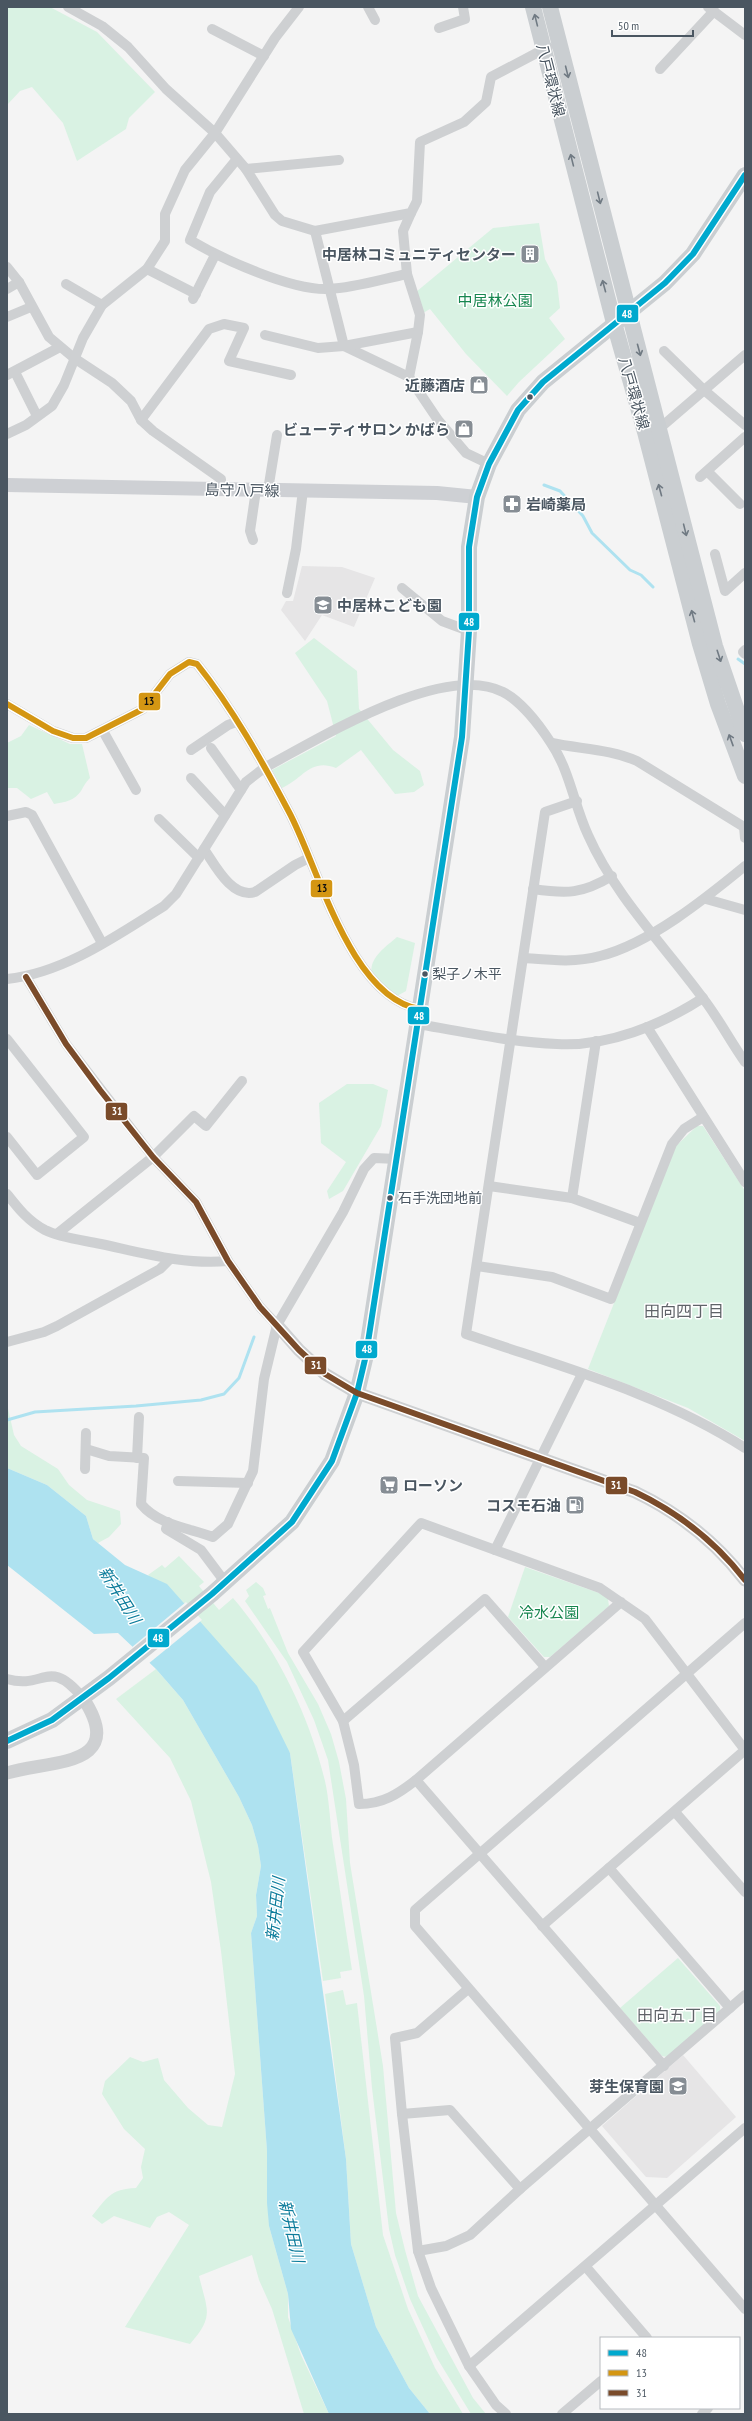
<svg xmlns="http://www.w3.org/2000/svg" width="752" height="2421" viewBox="0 0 752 2421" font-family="'PT Sans Narrow','Noto Sans JP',sans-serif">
<rect width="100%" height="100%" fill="#f4f4f4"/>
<g fill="#e6e5e6">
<polygon points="302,566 342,567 375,578 354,627 322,615 305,641 281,610 286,601 293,601"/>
<polygon points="683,2055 736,2117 667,2178 646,2177 602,2126"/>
</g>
<g fill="#d9f2e3">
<polygon points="7,7 50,7 97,32 155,92 129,118 126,129 77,161 63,123 32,87 20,91 7,105"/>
<polygon points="539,223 545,259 557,282 560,308 549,318 565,339 519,382 507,396 466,354 430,309 423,313 416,292 493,228"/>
<path d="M314 638 357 671 359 709 393 750 420 771 424 785 414 792 395 794 361 750 336 768C310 758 303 779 282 788L272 770 336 736 327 701 295 653Z"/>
<path d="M29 725 70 744H82L90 778C85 783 84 786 81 791 74 801 65 802 54 804L47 792 31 799 17 788H7V743L21 736Z"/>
<path d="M397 937 415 943 406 991 397 996 372 974C368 958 387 946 397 937Z"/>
<polygon points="347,1084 373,1084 388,1090 381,1126 343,1191 329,1199 327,1191 346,1162 321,1143 319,1103"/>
<polygon points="697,1126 703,1126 745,1191 745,1441 688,1408 588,1369 676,1146"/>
<polygon points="7,1404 14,1435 21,1446 58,1469 69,1485 87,1500 120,1511 121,1524 109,1537 98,1543 93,1539 86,1516 47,1485 7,1468"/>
<path d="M179 1556 204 1582 199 1586 219 1610 233 1598C277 1649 309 1715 325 1781 329 1799 330 1819 332 1838 339 1882 345 1926 352 1970L340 1972 341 1978 323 1981 290 1753 148 1575 162 1565 165 1568Z"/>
<polygon points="525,1567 602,1594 608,1599 609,1606 550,1657 544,1657 508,1617"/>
<polygon points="256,1582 263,1588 266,1595 263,1596 268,1609 270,1608 288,1653 318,1704 331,1734 339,1762 346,1799 350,1863 383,2066 396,2213 405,2250 418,2296 473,2398 486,2414 471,2414 437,2358 410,2299 395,2255 389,2229 372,2088 364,1996 328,1760 314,1720 287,1662 245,1601 249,1596 246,1590"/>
<path d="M156 1669 183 1700 239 1797 252 1825 258 1846 261 1866 256 1895 257 1916 251 1933 267 2151 269 2226 288 2294V2317L301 2355 329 2414H304L272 2309 259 2280 252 2255 199 2276C207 2310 215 2316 190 2344L125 2327 189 2225 169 2212 157 2217 150 2228 114 2216 102 2224 92 2216C107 2198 110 2189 136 2188L143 2178 141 2167 145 2149 124 2129 102 2094 105 2081 130 2057 143 2062 158 2058 164 2080 188 2108 208 2125 222 2127 235 2074 221 1951 211 1882 191 1801 170 1758 116 1699Z"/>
<polygon points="678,1958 720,2006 720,2011 667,2057 662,2056 620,2008"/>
<polygon points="343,1990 346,2005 357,2003 383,2235 408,2309 435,2368 463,2414 430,2414 409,2388 376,2327 351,2244 346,2159 325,1994"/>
</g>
<polygon fill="#aee2f0" points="7,1468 47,1485 86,1516 93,1539 125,1565 167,1584 257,1686 290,1753 346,2159 351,2244 376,2327 409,2388 430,2414 329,2414 291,2329 288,2294 269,2226 267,2203 267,2151 251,1933 257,1916 256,1895 261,1866 258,1846 252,1825 239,1797 183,1700 156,1669 118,1633 94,1634 7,1565"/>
<polygon fill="#f4f4f4" points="186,1602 202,1620 148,1664 131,1648"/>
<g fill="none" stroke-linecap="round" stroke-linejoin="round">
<g stroke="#aee2f0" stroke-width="3">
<polyline points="544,485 560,491 583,516 592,533 630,570 641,575 653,587"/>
<polyline points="738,659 745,664"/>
<polyline points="7,1420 35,1412 136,1406 201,1400 224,1394 239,1378 254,1337"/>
</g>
<g stroke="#ced0d2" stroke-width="10">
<polyline points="68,7 102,26 128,47 166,89 215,133 246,169 275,215 282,221 315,231 411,213 417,201 420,142 464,122 486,102 491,77 548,47"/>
<polyline points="368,7 375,20"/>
<polyline points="708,7 745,35"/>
<polyline points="439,28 465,19 463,7"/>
<polyline points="212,29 264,56"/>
<polyline points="660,69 714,11"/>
<path d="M237 159 210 192 190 240C222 259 292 291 329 289 354 288 383 279 407 274"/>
<polyline points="246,169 339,160"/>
<polyline points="315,231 344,346 409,377 438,420 466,453 489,464"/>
<polyline points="7,267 19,282 49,337 74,358 112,383 131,401 141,420 153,431 221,479 221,490"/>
<polyline points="147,269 196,294"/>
<polyline points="66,284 102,305"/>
<polyline points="7,289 19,282"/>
<polyline points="193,299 215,255"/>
<polyline points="7,317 31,307"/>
<polyline points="265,335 318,348 344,346 418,332"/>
<polyline points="664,351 704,390 745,425"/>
<polyline points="15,372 37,416"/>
<polyline points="7,375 60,347"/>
<polyline points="409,377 418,332 420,315 407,274 403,231 411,213"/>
<polyline points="141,420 209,329 224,324 244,328 229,361 291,375"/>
<polyline points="660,428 745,355"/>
<polyline points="7,434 26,425 52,406 64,385 83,338 102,305 147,269 165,241 165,214 185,170 215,133 275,38 299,7"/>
<polyline points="708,472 740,504"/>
<polyline points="700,477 745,437"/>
<polyline points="268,490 277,435"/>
<polyline points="253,540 250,531 256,490"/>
<polyline points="715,554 725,591 745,573"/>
<polyline points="402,588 442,621 469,631"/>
<polyline points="287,593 296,549 303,490"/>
<polyline points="745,650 743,652 745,654"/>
<path d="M7 704 53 731 73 738H86L143 709 170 674 189 662 197 664C233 709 262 761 289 812 318 866 350 998 420 1009"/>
<polyline points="103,731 136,790"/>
<path d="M552 743C580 749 610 749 637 761L744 827 745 838"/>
<polyline points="211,748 241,790"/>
<polyline points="191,750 228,725 236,722"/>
<polyline points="191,778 225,815"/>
<path d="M577 801 545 812 466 1334C561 1367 660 1393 745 1448"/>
<polyline points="7,816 26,812 32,815 102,943"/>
<polyline points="159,819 199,858"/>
<path d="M204 849C215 865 232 899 255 892L295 865 309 858"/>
<path d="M533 889C567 894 582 894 612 876"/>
<polyline points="706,899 745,910"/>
<path d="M524 958C550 960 575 963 600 956 649 944 706 898 745 866"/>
<polyline points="26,977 66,1044 153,1157 196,1202 228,1261 260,1307 277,1325"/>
<path d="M7 979C64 973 116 936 164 906L176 894 246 782 264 768C319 739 443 661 503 692 521 701 540 726 551 743 570 771 574 805 588 835 615 896 663 944 702 997 718 1017 730 1041 745 1062"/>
<path d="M418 1024C463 1032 511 1042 557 1044 608 1047 661 1025 703 998"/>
<polyline points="647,1027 745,1182"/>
<polyline points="7,1039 84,1137 37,1175 7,1137"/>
<polyline points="489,1186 572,1198 640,1223"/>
<path d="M7 1194C18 1208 28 1221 45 1230 61 1238 83 1240 101 1244 143 1253 185 1265 228 1261"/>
<polyline points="572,1198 596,1041"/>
<polyline points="57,1234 153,1157 194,1116 206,1126 242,1081"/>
<polyline points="477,1266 552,1277 611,1299 672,1144 684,1129 703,1117"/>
<polyline points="7,1342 44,1332 57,1326 160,1269 170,1259"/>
<path d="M86 1449 109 1456 144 1458 141 1504C158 1525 189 1528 213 1537L228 1524 253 1471 264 1379 277 1325 343 1212 364 1169 374 1158 397 1159"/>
<polyline points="137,1458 139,1417"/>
<polyline points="85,1469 86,1433"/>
<polyline points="178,1481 248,1483"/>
<polyline points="168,1522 166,1529 201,1550 225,1582"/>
<polyline points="495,1550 582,1374"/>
<polyline points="745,1623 415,1910 415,1926 745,2309"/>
<path d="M7 1679C45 1690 48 1656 83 1698"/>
<polyline points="343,1721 485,1599 545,1667"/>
<polyline points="416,1780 664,2066"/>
<polyline points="675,1812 745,1892"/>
<polyline points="609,1868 730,2008"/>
<path d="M542 1926 745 1750 645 1619 600 1588 421 1523 303 1652 343 1721 354 1765 359 1804C383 1804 398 1794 416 1780L621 1602"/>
<polyline points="468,1989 417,2033 395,2038 402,2114 450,2110 520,2189 745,1995"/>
<polyline points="402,2114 418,2251 431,2288 469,2366 496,2405 506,2414"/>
<polyline points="418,2251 446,2246 470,2235 520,2189"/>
<polyline points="586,2267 647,2338"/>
<polyline points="469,2366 745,2128"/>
<polyline points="562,2414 601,2381"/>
<polyline points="702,2414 708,2408"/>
</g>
<g stroke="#ced0d2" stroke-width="13">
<path d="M277 1325 299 1350 325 1374 357 1393 635 1492C679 1513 715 1541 745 1580"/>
<path d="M7 1773C49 1760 129 1768 83 1698"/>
</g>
<polyline stroke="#ced0d4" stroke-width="14" points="7,485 437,493 477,497"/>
<g stroke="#caced1" stroke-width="16">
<polyline points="533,7 614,323 645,432 700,644 718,704 745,776"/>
<polyline points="550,7 715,646 745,734"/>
<polyline points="7,1741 52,1720 109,1678 212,1594 292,1522 332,1461 357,1393 366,1355 462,737 469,631 469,547 477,497 489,464 518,410 543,382 665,283 693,254 745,175"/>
</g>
<g stroke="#fff" stroke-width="9">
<polyline id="bus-1" points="7,1741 52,1720 109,1678 212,1594 292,1522 332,1461 357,1393 366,1355 462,737 469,631 469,547 477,497 489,464 518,410 543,382 665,283 693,254 745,175"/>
</g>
<g stroke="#fff" stroke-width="9">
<path id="bus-2" d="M7 704 53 731 73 738H86L143 709 170 674 189 662 197 664C233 709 262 761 289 812 318 866 350 998 420 1009"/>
</g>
<g stroke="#fff" stroke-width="9">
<path id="bus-3" d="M26 977 66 1044 100 1090 153 1157 196 1202 228 1261 260 1307 299 1350 325 1374 357 1393 635 1492C679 1513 715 1541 745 1580"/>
</g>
<use href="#bus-1" stroke="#00a9ce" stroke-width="6"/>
<use href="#bus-2" stroke="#d49613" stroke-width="6"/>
<use href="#bus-3" stroke="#7a4b2a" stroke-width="6"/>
</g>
<defs><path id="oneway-shaft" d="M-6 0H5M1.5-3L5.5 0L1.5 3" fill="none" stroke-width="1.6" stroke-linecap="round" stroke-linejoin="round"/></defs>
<g stroke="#707a83">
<use href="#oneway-shaft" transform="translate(536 20) rotate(-104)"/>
<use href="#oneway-shaft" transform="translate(567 72) rotate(76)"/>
<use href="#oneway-shaft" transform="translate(572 160) rotate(-104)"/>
<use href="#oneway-shaft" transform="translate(599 198) rotate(76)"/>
<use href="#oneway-shaft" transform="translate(604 286) rotate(-105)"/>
<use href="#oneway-shaft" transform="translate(639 350) rotate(75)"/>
<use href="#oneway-shaft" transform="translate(660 490) rotate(-105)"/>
<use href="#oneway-shaft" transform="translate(685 530) rotate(76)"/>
<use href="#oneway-shaft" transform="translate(693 616) rotate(-105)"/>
<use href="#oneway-shaft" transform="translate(719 656) rotate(72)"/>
<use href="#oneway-shaft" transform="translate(731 740) rotate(-110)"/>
</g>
<defs>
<g id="building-square" transform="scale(1)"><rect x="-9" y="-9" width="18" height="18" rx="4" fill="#868d94" stroke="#fff"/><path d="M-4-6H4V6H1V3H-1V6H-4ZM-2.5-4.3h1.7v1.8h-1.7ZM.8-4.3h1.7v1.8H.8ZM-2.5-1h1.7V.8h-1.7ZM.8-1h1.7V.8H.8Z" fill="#fff"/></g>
<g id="shop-square" transform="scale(1)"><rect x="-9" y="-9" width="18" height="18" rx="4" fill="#868d94" stroke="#fff"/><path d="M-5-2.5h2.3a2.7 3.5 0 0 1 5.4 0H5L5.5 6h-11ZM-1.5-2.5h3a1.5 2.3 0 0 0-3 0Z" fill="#fff"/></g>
<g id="pharmacy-square" transform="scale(1)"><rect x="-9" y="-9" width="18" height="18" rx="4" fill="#868d94" stroke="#fff"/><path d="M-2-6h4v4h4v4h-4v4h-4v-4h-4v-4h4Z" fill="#fff"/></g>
<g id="school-square" transform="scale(1)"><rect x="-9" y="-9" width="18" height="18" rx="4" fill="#868d94" stroke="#fff"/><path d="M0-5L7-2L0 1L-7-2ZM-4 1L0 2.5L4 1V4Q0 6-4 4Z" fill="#fff"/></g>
<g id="supermarket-square" transform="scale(1)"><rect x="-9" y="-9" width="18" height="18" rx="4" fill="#868d94" stroke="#fff"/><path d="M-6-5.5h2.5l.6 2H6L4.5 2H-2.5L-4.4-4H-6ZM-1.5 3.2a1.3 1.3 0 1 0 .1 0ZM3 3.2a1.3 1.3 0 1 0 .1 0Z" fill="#fff"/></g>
<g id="fuel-square" transform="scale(1)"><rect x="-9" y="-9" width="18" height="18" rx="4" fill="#868d94" stroke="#fff"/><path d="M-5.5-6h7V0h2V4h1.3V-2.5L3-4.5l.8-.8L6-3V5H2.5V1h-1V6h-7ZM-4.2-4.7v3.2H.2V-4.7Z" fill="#fff"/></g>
</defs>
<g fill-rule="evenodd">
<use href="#building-square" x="530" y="254"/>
<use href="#shop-square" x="479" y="385"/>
<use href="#shop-square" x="464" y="429"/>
<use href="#pharmacy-square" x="512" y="504"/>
<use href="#school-square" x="323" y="605"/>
<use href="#supermarket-square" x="389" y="1485"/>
<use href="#fuel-square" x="575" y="1505"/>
<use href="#school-square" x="678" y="2086"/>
</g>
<g fill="#4a5661" stroke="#fff" stroke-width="1.5">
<circle cx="530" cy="397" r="3.5"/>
<circle cx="425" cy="974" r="3.5"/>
<circle cx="390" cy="1198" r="3.5"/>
</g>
<g text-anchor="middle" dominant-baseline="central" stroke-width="3" stroke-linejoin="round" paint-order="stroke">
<g font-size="14" fill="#4a5661" stroke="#fff" text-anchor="start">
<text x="432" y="974">梨子ノ木平</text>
<text x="398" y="1198">石手洗団地前</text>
</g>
<g font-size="15" fill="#4a5661" stroke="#fff">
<text transform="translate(551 80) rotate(76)">八戸環状線</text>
<text transform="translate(634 393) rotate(74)">八戸環状線</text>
<text transform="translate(242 490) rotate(1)">島守八戸線</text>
</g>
<g font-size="15" font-weight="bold" fill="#4a5661" stroke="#fff" text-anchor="end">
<text x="516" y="254">中居林コミュニティセンター</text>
<text x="465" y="385">近藤酒店</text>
<text x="450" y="429">ビューティサロン かばら</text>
<text x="526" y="504" text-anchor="start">岩崎薬局</text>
<text x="337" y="605" text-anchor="start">中居林こども園</text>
<text x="403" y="1485" text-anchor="start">ローソン</text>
<text x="561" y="1505">コスモ石油</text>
<text x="664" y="2086">芽生保育園</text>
</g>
<g font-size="15" fill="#17864f" stroke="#fff">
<text x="495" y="300">中居林公園</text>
<text x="549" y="1612">冷水公園</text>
</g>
<g font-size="16" fill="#5f6368" stroke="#fff">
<text x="684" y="1311">田向四丁目</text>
<text x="677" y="2015">田向五丁目</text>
</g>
<g font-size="16" font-style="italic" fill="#0c7c9b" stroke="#fff">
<text transform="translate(120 1595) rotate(58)">新井田川</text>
<text transform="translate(275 1909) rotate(-84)">新井田川</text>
<text transform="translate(292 2231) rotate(77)">新井田川</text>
</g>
</g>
<g stroke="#fff" stroke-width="1.5">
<rect x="616" y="304" width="23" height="19" rx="4" fill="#00a9ce"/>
<rect x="458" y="612" width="22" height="19" rx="4" fill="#00a9ce"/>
<rect x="138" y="692" width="23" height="19" rx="4" fill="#d49613"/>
<rect x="310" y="879" width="23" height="19" rx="4" fill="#d49613"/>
<rect x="407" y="1006" width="23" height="19" rx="4" fill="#00a9ce"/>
<rect x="105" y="1102" width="23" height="19" rx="4" fill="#7a4b2a"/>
<rect x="355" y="1340" width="23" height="19" rx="4" fill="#00a9ce"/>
<rect x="304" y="1356" width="23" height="19" rx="4" fill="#7a4b2a"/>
<rect x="605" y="1476" width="23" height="19" rx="4" fill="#7a4b2a"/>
<rect x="147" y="1628" width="23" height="20" rx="4" fill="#00a9ce"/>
</g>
<g font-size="11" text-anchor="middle" font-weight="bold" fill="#fff">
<text x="627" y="318">48</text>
<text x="469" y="626">48</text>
<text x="419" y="1020">48</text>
<text x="117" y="1115">31</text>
<text x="367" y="1353">48</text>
<text x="316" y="1369">31</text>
<text x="616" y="1489">31</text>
<text x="158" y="1642">48</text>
</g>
<g font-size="11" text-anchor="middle" font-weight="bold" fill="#111">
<text x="149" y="705">13</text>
<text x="322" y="892">13</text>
</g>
<rect width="752" height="2421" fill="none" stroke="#4a5661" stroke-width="16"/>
<rect x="600" y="2337" width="140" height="72" fill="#ffffff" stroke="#b7bbc0"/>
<rect x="608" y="2350" width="20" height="6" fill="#00a9ce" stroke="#b7bbc0"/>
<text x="636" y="2357" font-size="12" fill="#4a5661">48</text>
<rect x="608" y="2370" width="20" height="6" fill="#d49613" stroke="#b7bbc0"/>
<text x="636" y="2377" font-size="12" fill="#4a5661">13</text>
<rect x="608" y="2390" width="20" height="6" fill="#7a4b2a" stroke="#b7bbc0"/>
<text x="636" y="2397" font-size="12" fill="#4a5661">31</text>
<path d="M612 30v6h81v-6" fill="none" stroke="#4a5661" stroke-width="2"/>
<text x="618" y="30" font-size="12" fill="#4a5661" stroke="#ffffff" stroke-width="3" paint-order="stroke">50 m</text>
</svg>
